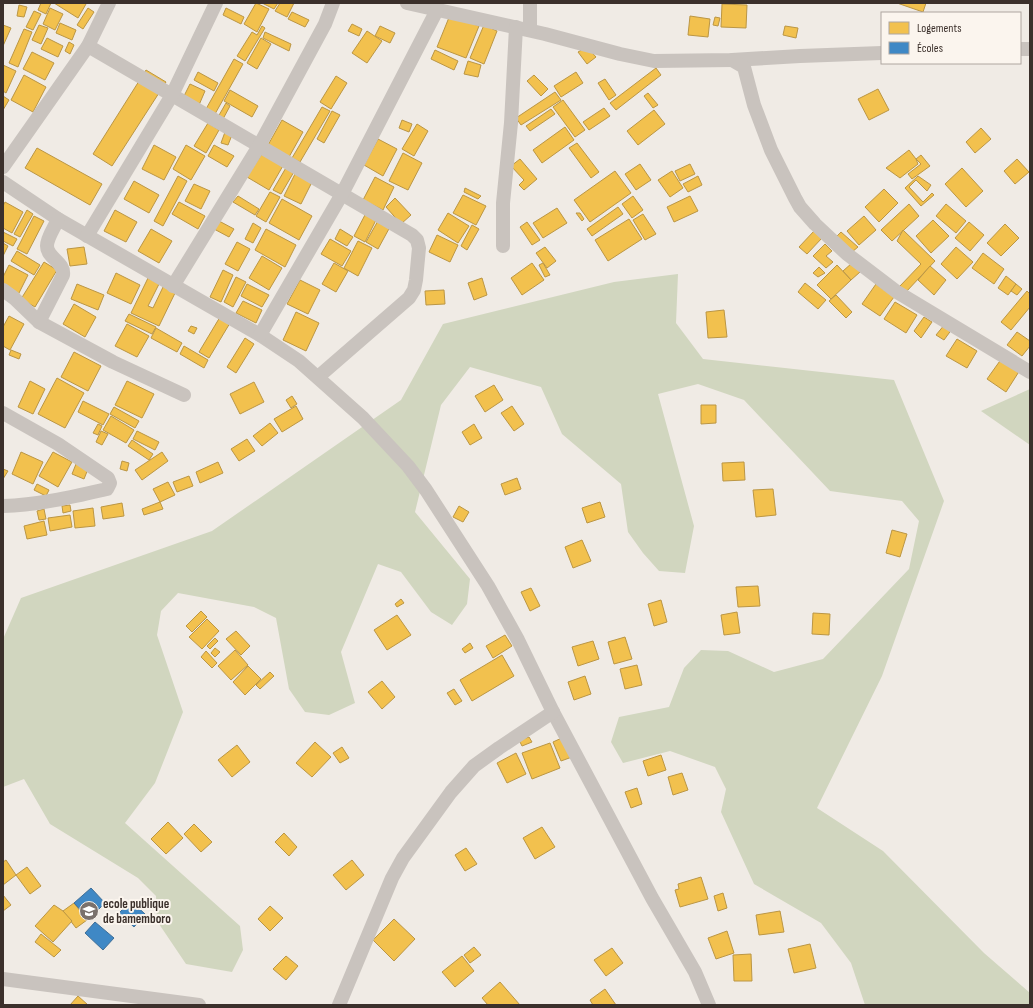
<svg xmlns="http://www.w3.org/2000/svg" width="1033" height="1008" viewBox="0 0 1033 1008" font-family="'Sofia Sans Condensed',sans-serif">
<rect width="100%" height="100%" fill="#f0ebe5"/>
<g fill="#d1d6bf">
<polygon points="678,274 676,323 703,359 894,380 944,501 882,676 817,808 883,851 984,953 1030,993 1030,1005 865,1005 851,963 821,923 754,884 721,812 726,789 715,767 670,751 623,763 611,742 619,717 669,707 684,668 701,650 728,651 774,672 823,659 909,569 919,521 902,501 830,491 744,400 698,384 658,394 694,526 685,573 659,571 643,553 628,532 621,484 562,434 541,387 470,367 441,405 415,512 470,579 467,604 452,625 431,612 401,572 378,564 341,652 355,703 329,715 305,712 289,689 276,618 254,607 178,593 161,611 157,635 183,712 155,783 125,823 240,926 243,950 232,972 186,964 157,921 156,896 138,878 50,824 24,779 3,787 3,639 21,598 212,531 401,400 443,324 614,282"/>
<polygon points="1030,389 1030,445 981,411"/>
</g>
<g fill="#f2c14e" stroke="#bb9644">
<polygon points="41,3 51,3 46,14 38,10"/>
<polygon points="54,3 85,3 86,4 78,18"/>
<polygon points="256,3 269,9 257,32 244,24"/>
<polygon points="262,3 278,3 274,9"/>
<polygon points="280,3 294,3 287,17 275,11"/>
<polygon points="897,3 926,3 923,12"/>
<polygon points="722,4 747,5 746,28 721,27"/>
<polygon points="19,5 27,7 24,17 17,16"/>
<polygon points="50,8 63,14 55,30 43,24"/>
<polygon points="88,8 94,12 83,29 77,25"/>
<polygon points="226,8 244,17 241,24 223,15"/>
<polygon points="34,11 41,14 33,30 26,27"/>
<polygon points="292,12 309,20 305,27 288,19"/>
<polygon points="450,15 479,26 466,58 437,47"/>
<polygon points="690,16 710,19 708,37 688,35"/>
<polygon points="715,17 720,18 718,26 713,25"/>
<polygon points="60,23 76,30 72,40 56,33"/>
<polygon points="352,24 362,29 359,36 348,31"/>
<polygon points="3,25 11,28 3,46"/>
<polygon points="39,25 48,28 41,44 32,40"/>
<polygon points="484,25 497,31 484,64 470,58"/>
<polygon points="262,26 265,28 245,61 237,56 252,32 257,35"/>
<polygon points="380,26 395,33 390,43 375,36"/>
<polygon points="785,26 798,28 796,38 783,35"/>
<polygon points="24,29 32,32 18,67 9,63"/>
<polygon points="367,31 382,41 367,63 352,53"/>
<polygon points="265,32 291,44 289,51 263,38"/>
<polygon points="47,38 63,46 58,57 41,49"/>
<polygon points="261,38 271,44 257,69 247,63"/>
<polygon points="69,42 74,45 70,54 65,51"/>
<polygon points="587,47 596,57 587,64 578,52"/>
<polygon points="435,50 458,61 454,70 431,59"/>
<polygon points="32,52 54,63 45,80 23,69"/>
<polygon points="234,59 243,64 215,114 206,109"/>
<polygon points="468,61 481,65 478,77 464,74"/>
<polygon points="3,65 16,71 6,93 3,91"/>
<polygon points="656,68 661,75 616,110 610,103"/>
<polygon points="146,70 166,82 112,166 93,154"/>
<polygon points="198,72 218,83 214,91 194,80"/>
<polygon points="576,72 583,83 561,97 554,86"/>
<polygon points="24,75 46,87 33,112 11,100"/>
<polygon points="534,75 548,89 541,96 527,81"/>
<polygon points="336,76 347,83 331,109 320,102"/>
<polygon points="605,79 616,95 609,100 598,83"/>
<polygon points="190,84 205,91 199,105 183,98"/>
<polygon points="878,89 889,110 869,120 858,99"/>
<polygon points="230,90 258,106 252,117 224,101"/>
<polygon points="555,92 561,100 521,125 516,118"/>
<polygon points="648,93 658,105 653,108 644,96"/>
<polygon points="3,96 9,100 3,110"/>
<polygon points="563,100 585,130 575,137 553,107"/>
<polygon points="226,103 230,106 223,119 218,117"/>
<polygon points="322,107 330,111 300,162 292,158"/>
<polygon points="604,108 610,116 589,130 583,122"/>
<polygon points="551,109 555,114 530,131 526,126"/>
<polygon points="654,110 665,124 638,145 627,131"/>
<polygon points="332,111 340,115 324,143 317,139"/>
<polygon points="282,120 303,132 289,157 268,145"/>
<polygon points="402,120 412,124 409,132 399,128"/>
<polygon points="208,123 219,130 206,153 194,146"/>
<polygon points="417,124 428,131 414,156 402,149"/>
<polygon points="565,127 574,140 542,163 533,150"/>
<polygon points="981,128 991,139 975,153 966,142"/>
<polygon points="225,132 232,135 228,145 221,143"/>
<polygon points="378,139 397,149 383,176 364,165"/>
<polygon points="577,143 599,172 591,178 569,148"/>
<polygon points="154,145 176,157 164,180 142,169"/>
<polygon points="186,145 205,156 191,180 173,169"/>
<polygon points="214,145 234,156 227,167 208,156"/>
<polygon points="37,148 102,184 90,205 25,168"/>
<polygon points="909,150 916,159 918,164 900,178 886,168"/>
<polygon points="263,152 284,164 269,190 247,177"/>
<polygon points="403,153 422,163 408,190 389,181"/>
<polygon points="921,155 930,166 912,179 908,174 921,164 916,159"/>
<polygon points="520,159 537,179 524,190 519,185 524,180 511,166"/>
<polygon points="1017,159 1029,172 1015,184 1004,171"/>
<polygon points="640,164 651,180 636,190 625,174"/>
<polygon points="690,164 695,174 680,181 675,171"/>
<polygon points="287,166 295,170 281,194 273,190"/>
<polygon points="962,168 983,191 966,207 945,184"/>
<polygon points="615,171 631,193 590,222 574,200"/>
<polygon points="672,171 683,188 670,197 658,180"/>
<polygon points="296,172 313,180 301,204 284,196"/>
<polygon points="178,176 187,181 163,226 154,221"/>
<polygon points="698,176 702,185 688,192 683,184"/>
<polygon points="918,176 931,185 927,191 916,180 909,187 923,202 932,193 934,195 921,206 905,188"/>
<polygon points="375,177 394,187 383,210 363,200"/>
<polygon points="134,181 159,195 149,213 124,199"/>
<polygon points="194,184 210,191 201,209 185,201"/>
<polygon points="465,188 481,196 478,199 464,192"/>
<polygon points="884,189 898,203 879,222 865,207"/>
<polygon points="270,192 280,197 266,222 256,216"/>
<polygon points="463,195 486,206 476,225 453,213"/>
<polygon points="238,196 259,209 255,215 233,202"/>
<polygon points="633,196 643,210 632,218 622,204"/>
<polygon points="690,196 698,211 674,222 667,207"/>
<polygon points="395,198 411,215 401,224 386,207"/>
<polygon points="282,199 312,216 299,240 269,223"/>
<polygon points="5,202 23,212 12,233 3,228 3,206"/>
<polygon points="179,202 205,216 198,229 172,214"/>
<polygon points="909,204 919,216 892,241 881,230"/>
<polygon points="946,204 966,221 956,233 936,216"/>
<polygon points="618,207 623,214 592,236 587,229"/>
<polygon points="557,208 567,223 543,238 533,223"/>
<polygon points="27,210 33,214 20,237 14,234"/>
<polygon points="115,210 137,222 126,242 104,231"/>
<polygon points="366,213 377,218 365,242 354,236"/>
<polygon points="448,213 469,226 458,243 438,230"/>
<polygon points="576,213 580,213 584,219 582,221"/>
<polygon points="643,214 656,234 645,240 633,220"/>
<polygon points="34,216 44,221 27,254 17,249"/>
<polygon points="864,216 876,230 859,245 847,231"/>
<polygon points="379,219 391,225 378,249 366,242"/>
<polygon points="629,219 642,239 608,261 595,240"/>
<polygon points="933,220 949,236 931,253 916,236"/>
<polygon points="219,221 234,229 229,237 214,229"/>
<polygon points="527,222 540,240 532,245 520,227"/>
<polygon points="969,222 984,235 970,251 955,238"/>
<polygon points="253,223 261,228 253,243 245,239"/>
<polygon points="1005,224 1019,238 1001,256 987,243"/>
<polygon points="472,225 479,229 467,250 461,246"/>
<polygon points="151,229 172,241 159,263 138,251"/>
<polygon points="266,229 296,245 285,267 255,250"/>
<polygon points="340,229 353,237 347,246 335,239"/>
<polygon points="903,230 935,261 906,292 900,286 921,264 897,241"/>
<polygon points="814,231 822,238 807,254 799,247"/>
<polygon points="3,232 17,239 13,246 3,241"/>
<polygon points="841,232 858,247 852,252 836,237"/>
<polygon points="437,235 458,245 450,262 429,252"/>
<polygon points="330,239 351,251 342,266 321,254"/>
<polygon points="358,241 372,248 358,276 344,268"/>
<polygon points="237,242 250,249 238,271 225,264"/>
<polygon points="3,243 8,246 3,256"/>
<polygon points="825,244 832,251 826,256 833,262 826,268 813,256"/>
<polygon points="84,247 87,264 70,266 67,249"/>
<polygon points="545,247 556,261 547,268 536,253"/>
<polygon points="956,247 973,262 957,279 941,264"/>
<polygon points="17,251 40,265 34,275 11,261"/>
<polygon points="983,253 1004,269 994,284 972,268"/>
<polygon points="262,256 282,268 269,290 249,278"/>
<polygon points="44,262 57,270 35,307 21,299"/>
<polygon points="334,263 348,271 336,292 322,284"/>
<polygon points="532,263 544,280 522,295 511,278"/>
<polygon points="543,263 550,275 545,277 539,265"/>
<polygon points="852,263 860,272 851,280 843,271"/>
<polygon points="9,265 28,275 17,297 3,289 3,277"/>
<polygon points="837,265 851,280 831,299 817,285"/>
<polygon points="930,266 946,280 934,295 918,280"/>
<polygon points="819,267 825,273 818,277 813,273"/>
<polygon points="223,270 233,275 221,302 210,297"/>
<polygon points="116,273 140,285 131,304 107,293"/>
<polygon points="1006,276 1016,284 1008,295 998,288"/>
<polygon points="236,277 246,282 233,307 224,302"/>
<polygon points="148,278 159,284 148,306 153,308 164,285 176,291 159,326 131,313"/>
<polygon points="482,278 487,295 474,300 468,283"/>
<polygon points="300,280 320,290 308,314 287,304"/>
<polygon points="805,283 826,300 818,309 798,292"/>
<polygon points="77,284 104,295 98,310 71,299"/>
<polygon points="247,284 269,295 262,307 241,296"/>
<polygon points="876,284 894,297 880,316 862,304"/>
<polygon points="1016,284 1022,289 1017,295 1011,291"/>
<polygon points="444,290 445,304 426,305 425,291"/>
<polygon points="1027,291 1030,294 1030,307 1011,330 1001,322"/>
<polygon points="836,295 852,312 846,318 829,301"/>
<polygon points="243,301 262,310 256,323 236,313"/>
<polygon points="895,302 917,315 906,333 884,319"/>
<polygon points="74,304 96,317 85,337 63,324"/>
<polygon points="724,310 727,337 708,338 706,312"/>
<polygon points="296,312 319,323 306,351 283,340"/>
<polygon points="129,314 156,327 152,334 125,321"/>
<polygon points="9,316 24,324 10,350 3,346 3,327"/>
<polygon points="220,317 230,323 209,358 199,352"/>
<polygon points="924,317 932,322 921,338 914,331"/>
<polygon points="127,324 149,336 137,357 115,346"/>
<polygon points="945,324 952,329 944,340 936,335"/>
<polygon points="191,326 197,328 194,334 188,331"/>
<polygon points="156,328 182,343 177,352 151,338"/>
<polygon points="1017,332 1030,341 1030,346 1022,356 1007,345"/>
<polygon points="245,338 254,344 236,373 227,367"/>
<polygon points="957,339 977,351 967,368 946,356"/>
<polygon points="184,346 208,360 204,368 180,354"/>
<polygon points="11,350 21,354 19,359 9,355"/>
<polygon points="74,352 101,366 88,391 61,377"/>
<polygon points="1002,358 1020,370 1006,392 987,379"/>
<polygon points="57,378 84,393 65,428 38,414"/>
<polygon points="30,381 45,389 33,414 18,407"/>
<polygon points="127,381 154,394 142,418 115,405"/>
<polygon points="254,382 264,402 240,414 230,394"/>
<polygon points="494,385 503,400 485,412 475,396"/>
<polygon points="292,396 297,404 291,408 286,400"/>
<polygon points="83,401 109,414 103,425 78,412"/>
<polygon points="701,405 716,405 716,423 701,424"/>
<polygon points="296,406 303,419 282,432 274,419"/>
<polygon points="512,406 524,424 514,431 501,413"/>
<polygon points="114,407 139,421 135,428 110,414"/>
<polygon points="111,416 134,430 126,443 103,430"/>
<polygon points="270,423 278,433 262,446 253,436"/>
<polygon points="98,424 102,426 98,435 93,433"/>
<polygon points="474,424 482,438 470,445 462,432"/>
<polygon points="101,431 108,434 102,445 96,442"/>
<polygon points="137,431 159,442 155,450 133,439"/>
<polygon points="247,439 255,451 239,461 231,449"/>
<polygon points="132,440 153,454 149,460 128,446"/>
<polygon points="21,452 43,462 33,484 12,474"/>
<polygon points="53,452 72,462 58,487 39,476"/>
<polygon points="162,452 168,461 142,480 135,470"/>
<polygon points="122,461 129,463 127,471 120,469"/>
<polygon points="218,462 223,473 200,483 196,472"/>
<polygon points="744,462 745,480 723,481 722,463"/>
<polygon points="76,464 88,469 84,479 72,474"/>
<polygon points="3,469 8,471 3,479"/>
<polygon points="189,476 193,486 177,492 173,482"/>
<polygon points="517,478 521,489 505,495 501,484"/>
<polygon points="168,482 175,495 160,502 153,489"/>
<polygon points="37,484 49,490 46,496 34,490"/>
<polygon points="773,489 776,515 756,517 753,490"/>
<polygon points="160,502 163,509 144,515 142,509"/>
<polygon points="600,502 605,517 587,523 582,508"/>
<polygon points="122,503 124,516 103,519 101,507"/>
<polygon points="70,505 71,511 63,513 62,506"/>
<polygon points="459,506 469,512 463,522 453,517"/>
<polygon points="93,508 95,526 75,528 73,511"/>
<polygon points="44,509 46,519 39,520 37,511"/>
<polygon points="70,515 72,527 50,531 48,518"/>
<polygon points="44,521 47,535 27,539 24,526"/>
<polygon points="892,530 907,534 900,557 886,553"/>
<polygon points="582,540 591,561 573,568 565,547"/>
<polygon points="758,586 760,606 738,607 736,587"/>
<polygon points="531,588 540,606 530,611 521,592"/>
<polygon points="401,599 404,603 397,607 395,604"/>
<polygon points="661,600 667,622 654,626 648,604"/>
<polygon points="201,611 207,617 192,632 186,626"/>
<polygon points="737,612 740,633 724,635 721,615"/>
<polygon points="813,613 830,614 829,635 812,634"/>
<polygon points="397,615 411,635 387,650 374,630"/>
<polygon points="207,619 219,631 202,649 189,637"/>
<polygon points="236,631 250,646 241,655 226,639"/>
<polygon points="505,635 512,646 493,658 486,646"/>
<polygon points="625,637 632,659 614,664 608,642"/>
<polygon points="215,638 218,641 210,649 207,646"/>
<polygon points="593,641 599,659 578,666 572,647"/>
<polygon points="470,643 473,648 465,653 462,649"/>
<polygon points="215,648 220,652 215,657 211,653"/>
<polygon points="235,650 248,665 231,680 218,666"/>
<polygon points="206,651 217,663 212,668 201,657"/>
<polygon points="502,655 514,676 472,701 460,680"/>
<polygon points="637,665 642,685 625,689 620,669"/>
<polygon points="248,666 261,679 245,695 233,682"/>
<polygon points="270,672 274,676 260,689 256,685"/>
<polygon points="585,676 591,694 574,700 568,682"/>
<polygon points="382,681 395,697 382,709 368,692"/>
<polygon points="454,689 462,701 455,705 447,693"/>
<polygon points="529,737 532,742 522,746 519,740"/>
<polygon points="564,737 572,757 561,761 553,742"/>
<polygon points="315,742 331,757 312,777 296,763"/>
<polygon points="550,743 560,768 532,779 522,753"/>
<polygon points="237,745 250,762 232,777 218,760"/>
<polygon points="342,747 349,758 340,763 333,753"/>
<polygon points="516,753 526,774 507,783 497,763"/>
<polygon points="661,755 666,770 648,776 643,761"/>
<polygon points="682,773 688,790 673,795 668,777"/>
<polygon points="637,788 642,804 631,808 625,792"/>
<polygon points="168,822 183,838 166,854 151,839"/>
<polygon points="194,824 212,842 201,852 184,834"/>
<polygon points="542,827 555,847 535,859 523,838"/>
<polygon points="284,833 297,847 289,856 275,842"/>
<polygon points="466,848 477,864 465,871 455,855"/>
<polygon points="6,860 16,875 3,885 3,862"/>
<polygon points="352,860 364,875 346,890 333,875"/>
<polygon points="27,867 41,886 30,894 16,875"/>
<polygon points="701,877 708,899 680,907 675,890 679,889 678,884"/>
<polygon points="723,893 727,908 718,911 714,896"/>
<polygon points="3,895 11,905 3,911"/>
<polygon points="74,903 87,920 76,928 63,911"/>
<polygon points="54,905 63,911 72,921 53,942 35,926"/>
<polygon points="270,906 283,918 270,931 258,919"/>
<polygon points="780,911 784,932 759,935 756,915"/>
<polygon points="394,919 415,939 394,961 373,940"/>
<polygon points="727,931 734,953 716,959 708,938"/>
<polygon points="41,934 61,950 54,957 35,942"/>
<polygon points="810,944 816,968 794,973 788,949"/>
<polygon points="474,947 481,955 470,963 464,955"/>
<polygon points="612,948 623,963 606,976 594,960"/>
<polygon points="751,954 752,981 734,981 733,955"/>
<polygon points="286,956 298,966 286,980 273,969"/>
<polygon points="462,956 474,971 455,987 442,972"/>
<polygon points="500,982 520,1005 488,1005 482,998"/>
<polygon points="605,989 616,1005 593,1005 590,1000"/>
<polygon points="78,996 88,1005 70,1005"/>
</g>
<g fill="#3f88c5" stroke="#3e6e97">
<polygon points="91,888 105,903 89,919 74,903"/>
<polygon points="131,901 145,914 134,927 119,913"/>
<polygon points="95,922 114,938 103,950 85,933"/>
</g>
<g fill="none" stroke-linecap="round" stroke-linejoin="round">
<g stroke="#c9c3be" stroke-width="14">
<polyline points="407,3 545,34 620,54 654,61 732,60 800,56 882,53"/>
<polyline points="530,3 530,30"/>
<polyline points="88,46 412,235 417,240 419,248 416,280 414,290 409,298 318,377"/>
<polyline points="1020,49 1030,49"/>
<polyline points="732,60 744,67 754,105 771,150 795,198 800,207 815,224 847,254 897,292 1030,372"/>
<polyline points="3,167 88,46 109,3"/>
<polyline points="3,182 58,219 260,335 299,361 363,418 408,466 426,490 488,586 518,640 553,712 652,898 695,972 709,1005"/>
<polyline points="87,236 172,95 216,3"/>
<polyline points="503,246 503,203 511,123 516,27"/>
<polyline points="173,286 259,146 325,24 333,3"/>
<polyline points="3,290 14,298 39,322 113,362 184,395"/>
<path d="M39 322 63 275C65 262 47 258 47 246 47 237 55 227 58 219"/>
<polyline points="260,335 342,194 437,10"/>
<path d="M3 413 58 444 108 478 110 483 107 489C72 497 38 505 3 506"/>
<polyline points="3,979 199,1005"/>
<polyline points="339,1005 392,878 403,858 451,792 474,766 499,748 553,712"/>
</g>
</g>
<defs>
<g id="school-disc" transform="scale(1)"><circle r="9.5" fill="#7a716c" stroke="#fbf5ee"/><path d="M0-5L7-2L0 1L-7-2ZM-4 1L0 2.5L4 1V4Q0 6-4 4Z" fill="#fff"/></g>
</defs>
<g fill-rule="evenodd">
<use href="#school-disc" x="89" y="911"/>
</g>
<g text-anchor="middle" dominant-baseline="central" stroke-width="4" stroke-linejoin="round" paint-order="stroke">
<g font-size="13" font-weight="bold" fill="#3b302b" stroke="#fbf5ee" text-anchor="start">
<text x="103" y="904">ecole publique<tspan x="103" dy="15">de bamemboro</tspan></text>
</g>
</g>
<rect width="1033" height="1008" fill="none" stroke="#3b302b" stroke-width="8"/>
<rect x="881" y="12" width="140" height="52" fill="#fbf5ee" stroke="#aea6a0"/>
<rect x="889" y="22" width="20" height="12" fill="#f2c14e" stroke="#aea6a0"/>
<text x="917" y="32" font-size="12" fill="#3b302b">Logements</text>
<rect x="889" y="42" width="20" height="12" fill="#3f88c5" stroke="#aea6a0"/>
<text x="917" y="52" font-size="12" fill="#3b302b">Écoles</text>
</svg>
